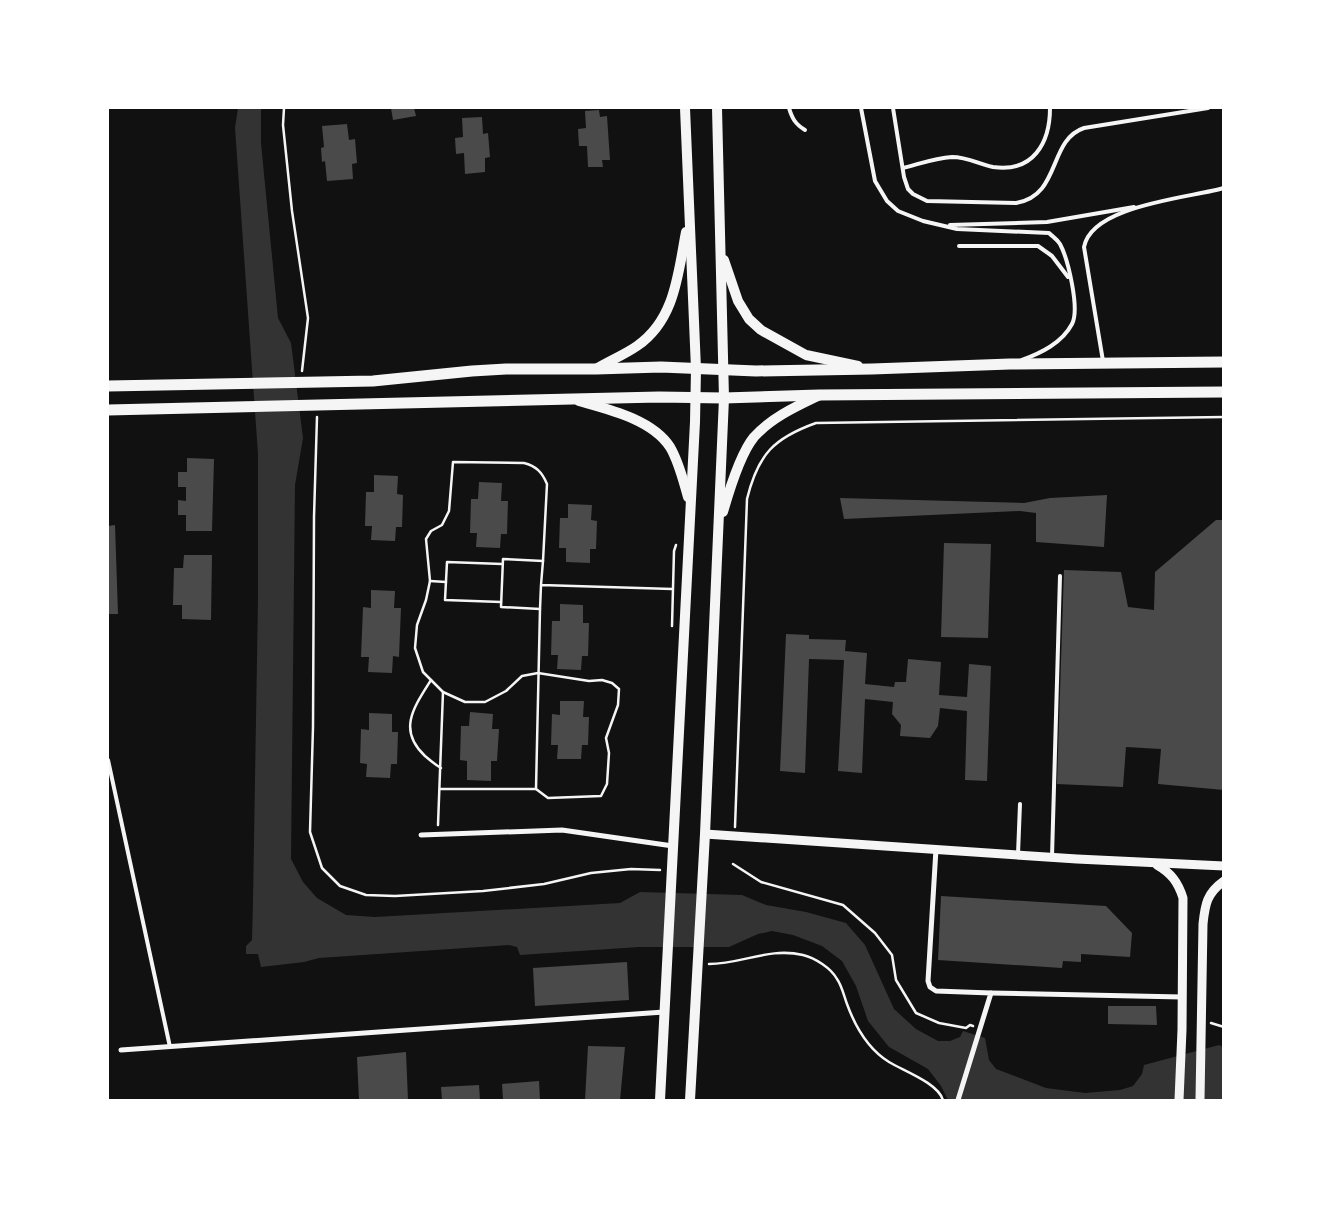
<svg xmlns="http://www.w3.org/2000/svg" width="1331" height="1208" viewBox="0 0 1331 1208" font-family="Arial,sans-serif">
<rect width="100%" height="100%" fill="#111"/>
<polygon fill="#333" points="238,108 261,108 261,143 278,318 291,343 303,438 295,485 291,859 303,882 317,898 346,915 375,917 620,903 640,892 742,895 766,905 806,912 846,923 865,945 894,1009 916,1029 938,1041 950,1041 960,1037 963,1031 985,1038 989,1060 996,1069 1046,1088 1085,1093 1120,1090 1133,1086 1142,1074 1144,1065 1219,1045 1223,1047 1223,1100 948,1100 941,1086 928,1069 889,1047 868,1021 856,986 842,961 822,946 793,935 772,931 758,934 729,947 639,947 520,955 517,947 509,945 319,958 304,962 261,967 258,954 246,954 246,946 252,940 253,901 258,598 258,454 235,128"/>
<g fill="#4a4a4a">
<polygon points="391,108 414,108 416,116 393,120"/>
<polygon points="599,110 600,117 607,116 610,160 602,160 603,167 588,167 587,146 579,146 578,129 586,128 585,111"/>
<polygon points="482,117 483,134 488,133 490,157 485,158 485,172 465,174 464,153 456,154 455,138 463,137 462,118"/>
<polygon points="347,124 349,140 355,139 357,163 352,164 353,179 327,181 325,161 322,162 321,148 324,147 322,126"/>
<polygon points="187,458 214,459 212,531 186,531 186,515 178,515 178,500 186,501 186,487 178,487 178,472 187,472"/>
<polygon points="374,475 398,476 397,494 403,495 402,527 396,527 395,541 371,540 372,526 365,526 366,492 374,492"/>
<polygon points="479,482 502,483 501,501 508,501 507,534 501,534 500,548 476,547 477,533 470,533 471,499 478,499"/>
<polygon points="1107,495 1104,547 1036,542 1036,513 1020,511 844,519 840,498 1024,503 1050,498"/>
<polygon points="568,504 592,505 591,520 597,521 596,549 590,549 590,563 566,562 566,548 559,548 560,518 568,518"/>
<polygon points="1216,520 1224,520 1224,790 1158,784 1161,749 1126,747 1123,787 1057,784 1064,570 1121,572 1128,607 1154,610 1155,572"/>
<polygon points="115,525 118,614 108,614 108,526"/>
<polygon points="944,543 991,544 988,638 941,637"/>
<polygon points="184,555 212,555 211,620 182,619 182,605 173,605 174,568 183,568"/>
<polygon points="371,590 395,591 394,608 401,608 399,657 393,656 392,673 368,672 369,657 361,657 363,607 371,608"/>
<polygon points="560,604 583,605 583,623 589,623 588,656 582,656 581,670 557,669 558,655 551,655 552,621 560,621"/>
<polygon points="786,634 809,635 809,639 846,640 845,651 867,653 865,684 894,687 895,682 906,682 908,659 941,662 939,695 967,697 969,664 991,666 987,781 965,780 967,711 940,708 938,726 930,738 900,736 901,725 892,714 893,702 865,699 862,773 838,771 844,660 809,659 805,773 780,771"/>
<polygon points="560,701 584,701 583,717 589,717 588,745 582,745 581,759 557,759 558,745 551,745 552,714 560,715"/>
<polygon points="470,712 493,714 492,729 499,729 497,761 491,761 491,781 467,780 467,761 460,760 461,726 469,726"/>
<polygon points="369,713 392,714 392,732 398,732 397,764 391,764 390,778 366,777 367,764 360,763 361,729 369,730"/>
<polygon points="941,896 1106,906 1132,933 1130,957 1081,954 1081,962 1063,961 1062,968 938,960"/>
<polygon points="627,962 629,1000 535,1006 533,968"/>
<polygon points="1108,1006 1156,1006 1157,1025 1108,1024"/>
<polygon points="588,1046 625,1047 620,1100 585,1100"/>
<polygon points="406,1052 408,1100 359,1100 357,1057"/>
<polygon points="539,1081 540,1100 503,1100 502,1084"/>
<polygon points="479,1085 480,1100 442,1100 441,1087"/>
</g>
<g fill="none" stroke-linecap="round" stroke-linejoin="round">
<g stroke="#f5f5f5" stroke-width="2.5">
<polyline points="284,108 283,125 292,211 308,318 302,371"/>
<polyline points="317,417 314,517 313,727 310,832 322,868 340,886 366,895 395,896 483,891 544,884 591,873 631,869 660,870"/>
<polyline points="430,581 446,582"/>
<polyline points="541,585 540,609 501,607 503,559 543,561 541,585 672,589"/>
<polyline points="501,602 445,600 447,562 502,564"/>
<polyline points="672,626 674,551 676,545"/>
<path d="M431 680C414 707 397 730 425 756 430 760 434 764 441 768"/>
<polyline points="440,789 536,789 540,609"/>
<path d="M536 789 548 798 601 796 607 784 609 753 606 738 618 705 619 689 612 683 602 680 589 681 538 673 522 676 506 691 485 702H465L443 692 423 672 415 648 417 625 426 600 430 581 426 539 431 531 442 525 449 511 453 462 524 463C536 466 542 472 547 484L543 561"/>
<polyline points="438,825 443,692"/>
<path d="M735 827 747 499C758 454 774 438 816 423L1224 417"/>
<polyline points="733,864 761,882 843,905 875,933 892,955 896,980 916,1013 939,1023 966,1028 970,1025 973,1026"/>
<path d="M709 964C742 964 769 947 803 955 815 958 831 968 837 979 842 986 844 996 847 1004 855 1026 868 1049 889 1062 904 1071 938 1083 943 1100"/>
<polyline points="1211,1023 1224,1027"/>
</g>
<g stroke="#f5f5f5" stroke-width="4">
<path d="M789 108C792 118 795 124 805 130"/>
<path d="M861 108 875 181 887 201 898 211 923 221 957 229 1049 233C1053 237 1057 239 1060 244 1068 259 1080 309 1072 324 1062 343 1041 353 1022 360"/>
<path d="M893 108 904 177 908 189 913 194 927 201 1016 203C1061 196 1048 140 1084 128L1208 108"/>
<path d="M903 168C919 164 935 158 952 157 967 157 979 164 993 167 1033 173 1050 143 1050 108"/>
<polyline points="950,225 1047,222 1134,207"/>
<polyline points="959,246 1038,246 1052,256 1068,277"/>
<path d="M1103 361 1084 247C1092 205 1189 198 1224 188"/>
<polyline points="108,760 170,1047"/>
<polyline points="1018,854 1020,804"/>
<polyline points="1052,857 1060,576"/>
</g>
<g stroke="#f5f5f5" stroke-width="5">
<polyline points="421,835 562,830 673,846"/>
<polyline points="936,849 928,981 930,987 936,991 991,993 958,1100"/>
<polyline points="991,993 1182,997"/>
<polyline points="121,1050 664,1012"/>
</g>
<g stroke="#f5f5f5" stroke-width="9">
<polyline points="705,834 1077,859 1224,866"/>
<path d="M1157 865C1171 873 1178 882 1183 898L1182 1030 1179 1100"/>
<path d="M1200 1100 1203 924C1205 904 1207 893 1224 881"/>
</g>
<g stroke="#f5f5f5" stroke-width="10">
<polyline points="724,260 738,301 749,319 761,330 806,355 858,366"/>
<path d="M596 369C609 361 624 355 637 346 675 320 678 274 686 232"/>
<path d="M579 401C607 409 652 419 670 447 679 462 683 480 688 497"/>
<path d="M723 512C729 491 740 454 754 437 771 418 795 407 818 396"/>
<polyline points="660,1100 695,422 696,369 685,108"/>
<polyline points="690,1100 705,834 724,398 717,108"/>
</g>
<g stroke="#f5f5f5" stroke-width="11">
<polyline points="108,386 373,381 472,371 506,369 596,369 661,367 756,371 872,369 1010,364 1224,362"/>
<polyline points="108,410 659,397 724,398 819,395 1224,392"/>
</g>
</g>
<rect width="1331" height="1208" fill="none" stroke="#ffffff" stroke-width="218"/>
</svg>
